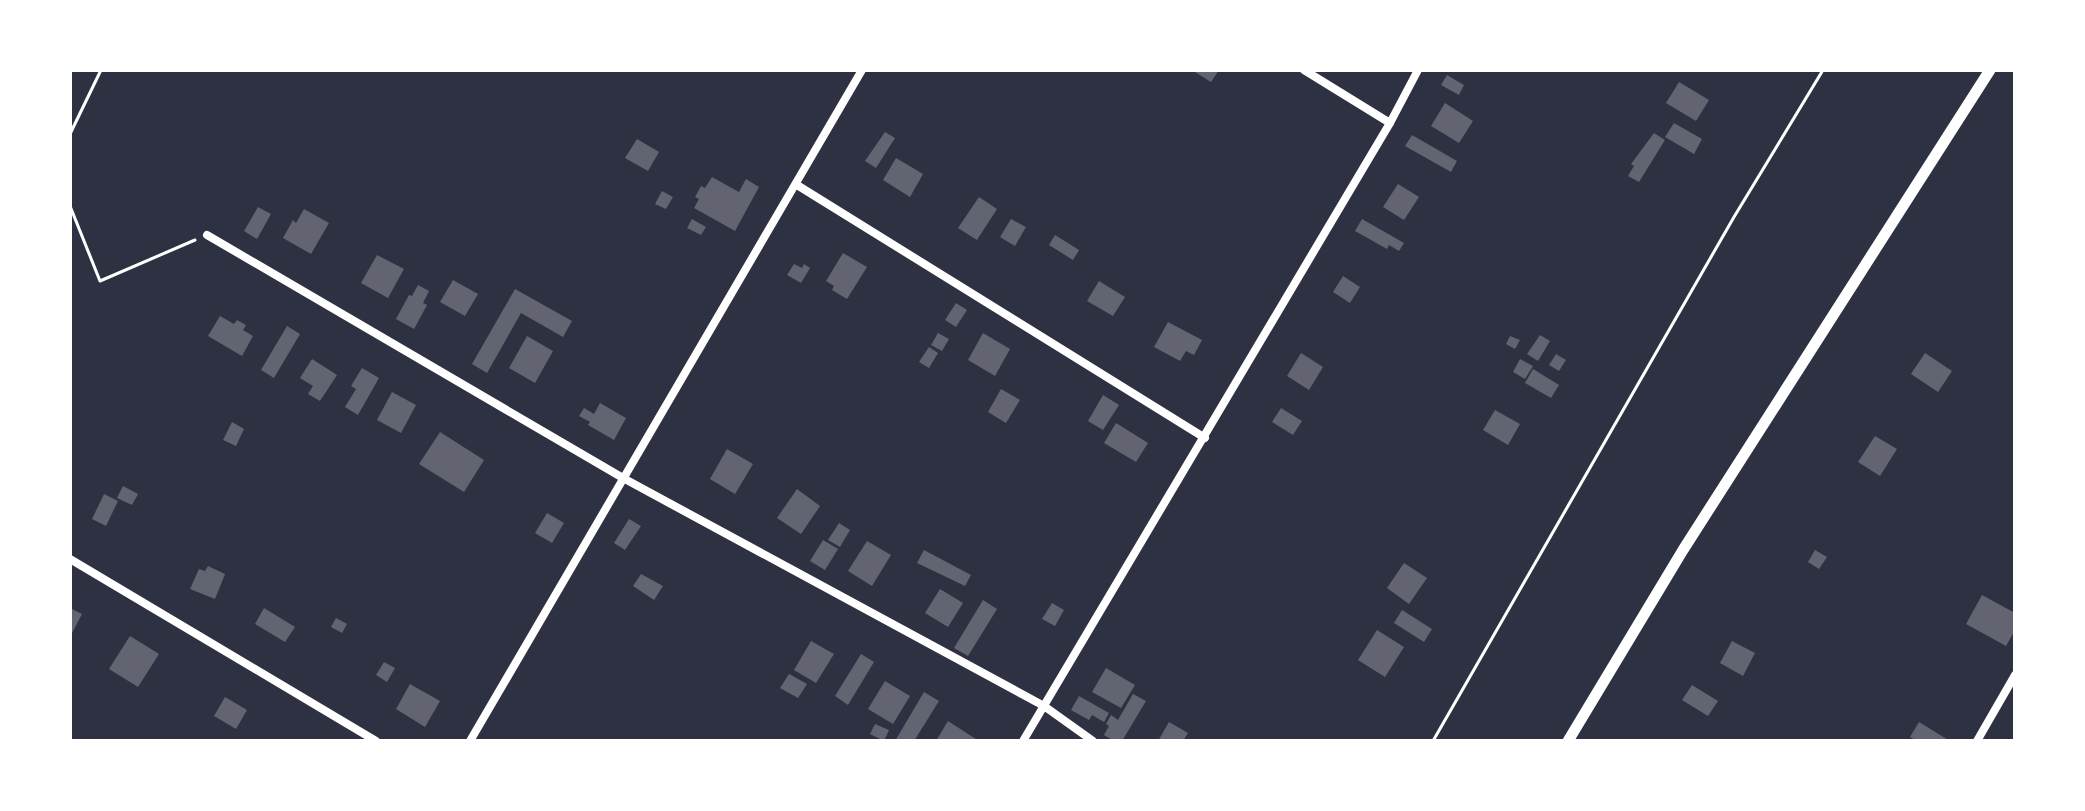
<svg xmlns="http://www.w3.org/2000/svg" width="2085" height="811" viewBox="0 0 2085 811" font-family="Lato,sans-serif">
<rect width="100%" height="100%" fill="#2d3142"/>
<g fill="#626471">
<polygon points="1196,70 1219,70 1211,82 1195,72"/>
<polygon points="1447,75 1464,85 1459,95 1441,85"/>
<polygon points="1679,82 1709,100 1696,121 1666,103"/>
<polygon points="1445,103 1473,121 1459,143 1431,126"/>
<polygon points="1674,123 1702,139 1694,154 1665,137"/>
<polygon points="885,132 895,138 876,168 865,161"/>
<polygon points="1654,133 1665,140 1639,182 1628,176 1634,166 1631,164"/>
<polygon points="1412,135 1457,161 1451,172 1405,146"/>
<polygon points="637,139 659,152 648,171 625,158"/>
<polygon points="896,158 923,174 910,197 883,180"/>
<polygon points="712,177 739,192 746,179 759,187 735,231 694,208 699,199 695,197 701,186 705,188"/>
<polygon points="1398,184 1419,197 1404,220 1383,207"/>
<polygon points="662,191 673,197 666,209 655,204"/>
<polygon points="979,197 997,209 977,240 958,228"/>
<polygon points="258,207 271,214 257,239 244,231"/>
<polygon points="304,209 329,223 311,254 283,238 293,220 296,223"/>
<polygon points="692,219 706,227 701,235 687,228"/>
<polygon points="1011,219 1026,227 1015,246 1000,237"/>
<polygon points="1362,219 1404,243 1399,251 1389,245 1387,249 1355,231"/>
<polygon points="1055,235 1079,250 1073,260 1049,245"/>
<polygon points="843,253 867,267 847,299 832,290 834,286 826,281"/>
<polygon points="377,255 404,269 388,298 361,283"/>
<polygon points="794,264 802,268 804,264 810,268 801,283 787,275"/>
<polygon points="1343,276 1360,287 1350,303 1333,292"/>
<polygon points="453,280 478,294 465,316 440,302"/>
<polygon points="1099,281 1125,297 1113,316 1087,301"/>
<polygon points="418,285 429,291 423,303 427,305 414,329 396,319 409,295 412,296"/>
<polygon points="515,289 572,321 563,337 521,313 487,373 472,364"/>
<polygon points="956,303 967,310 956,327 945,320"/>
<polygon points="220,316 234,324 237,320 246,325 243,330 253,336 242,356 208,336"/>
<polygon points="1168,322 1202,340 1194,355 1186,351 1180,361 1154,347"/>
<polygon points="287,326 300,334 274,378 261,370"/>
<polygon points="938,333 949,339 942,351 931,345"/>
<polygon points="983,333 1010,349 995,376 968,360"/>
<polygon points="1540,335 1550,341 1538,361 1527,354"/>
<polygon points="527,336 553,351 535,383 509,368"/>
<polygon points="1510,336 1520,340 1515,349 1506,344"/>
<polygon points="929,347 938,353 929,368 919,362"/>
<polygon points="1301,353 1323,367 1309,390 1287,376"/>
<polygon points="1925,353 1952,371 1938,392 1911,374"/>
<polygon points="1556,354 1566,360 1559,371 1549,365"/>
<polygon points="312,359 337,375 320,401 308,394 313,386 300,378"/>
<polygon points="1520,359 1533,366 1525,379 1513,372"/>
<polygon points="362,368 379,378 358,415 345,407 356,389 351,386"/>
<polygon points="1533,369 1559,385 1551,398 1525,383"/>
<polygon points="1001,389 1020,400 1006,423 988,412"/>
<polygon points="392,392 416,405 401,433 377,420"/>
<polygon points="1103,395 1119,405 1103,430 1088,421"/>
<polygon points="600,403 626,418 614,440 588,425 590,422 579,416 584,408 594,414"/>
<polygon points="1281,408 1302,421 1293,435 1272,422"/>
<polygon points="1495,410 1520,424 1508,445 1483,430"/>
<polygon points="232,422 244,429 236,446 223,440"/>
<polygon points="1116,423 1148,443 1136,462 1104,443"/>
<polygon points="440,432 484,460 464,492 419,464"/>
<polygon points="1875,436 1897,449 1880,476 1858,462"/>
<polygon points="727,449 753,464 735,494 710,479"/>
<polygon points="123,486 138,494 132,505 117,498"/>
<polygon points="797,489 820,506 801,534 777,518"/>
<polygon points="104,494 118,501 106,526 92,519"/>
<polygon points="547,513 564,523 552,543 535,533"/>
<polygon points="629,519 641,526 625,550 614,543"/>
<polygon points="839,523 850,530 840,547 828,540"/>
<polygon points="823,540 838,549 825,570 810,561"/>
<polygon points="867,541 891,555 872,586 848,571"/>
<polygon points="924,550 971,575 965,586 917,563"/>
<polygon points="1815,550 1827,557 1819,569 1808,562"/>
<polygon points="1404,563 1427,578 1409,604 1387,588"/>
<polygon points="208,566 225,574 215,599 190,589 199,569 205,571"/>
<polygon points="641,574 663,586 654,600 633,586"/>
<polygon points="940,589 963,603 948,627 925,613"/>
<polygon points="1982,595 2015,613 2015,630 2006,646 1966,624"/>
<polygon points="983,600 997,609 968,656 954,648"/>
<polygon points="1052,603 1064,610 1055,626 1042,619"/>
<polygon points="70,608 82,614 70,637"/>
<polygon points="264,608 295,627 285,642 255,624"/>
<polygon points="1402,610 1432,629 1424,642 1394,623"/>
<polygon points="336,618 347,624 342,633 331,627"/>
<polygon points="1377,630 1404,647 1385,677 1358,660"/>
<polygon points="130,636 159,654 138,687 109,669"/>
<polygon points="811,641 834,654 816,683 794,670"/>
<polygon points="1732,641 1755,653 1743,676 1720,663"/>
<polygon points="861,654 874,662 848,705 835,696"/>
<polygon points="384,662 395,668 387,682 376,675"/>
<polygon points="1106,668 1135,685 1121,708 1092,692"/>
<polygon points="789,674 807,684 798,698 780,688"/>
<polygon points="885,681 910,696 893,724 868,709"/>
<polygon points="410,684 440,701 425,727 396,709"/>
<polygon points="1692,685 1718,701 1708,716 1682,700"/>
<polygon points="924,692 939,701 914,741 895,741"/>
<polygon points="1133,694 1146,701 1122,741 1114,741 1104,735 1109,726 1106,724 1111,715 1118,720"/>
<polygon points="1079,696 1109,713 1104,722 1092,715 1089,720 1071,710"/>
<polygon points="225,697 247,710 236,729 214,716"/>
<polygon points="948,721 979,741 936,741"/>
<polygon points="1169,722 1188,733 1183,741 1180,739 1178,741 1158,741"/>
<polygon points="1919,722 1950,741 1917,741 1910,737"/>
<polygon points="875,724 889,730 884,741 870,734"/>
</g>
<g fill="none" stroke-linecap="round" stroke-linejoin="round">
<g stroke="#fff" stroke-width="3">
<polyline points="70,134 101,70"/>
<polyline points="70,206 100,281 195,240"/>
<polyline points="1433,741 1734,217 1823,70"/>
</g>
<g stroke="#fff" stroke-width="8">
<polyline points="1304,70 1390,123"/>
<polyline points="797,185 1205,438"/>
<polyline points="207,235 623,478 1044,706 1093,741"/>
<polyline points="70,559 376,741"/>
<polyline points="470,741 862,70"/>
<polyline points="1023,741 1390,123 1418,70"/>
<polyline points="1977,741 2015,675"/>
</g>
<polyline stroke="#fff" stroke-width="11" points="1568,741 1683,550 1990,70"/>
</g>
<rect width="2085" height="811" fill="none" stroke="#ffffff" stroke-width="144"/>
</svg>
